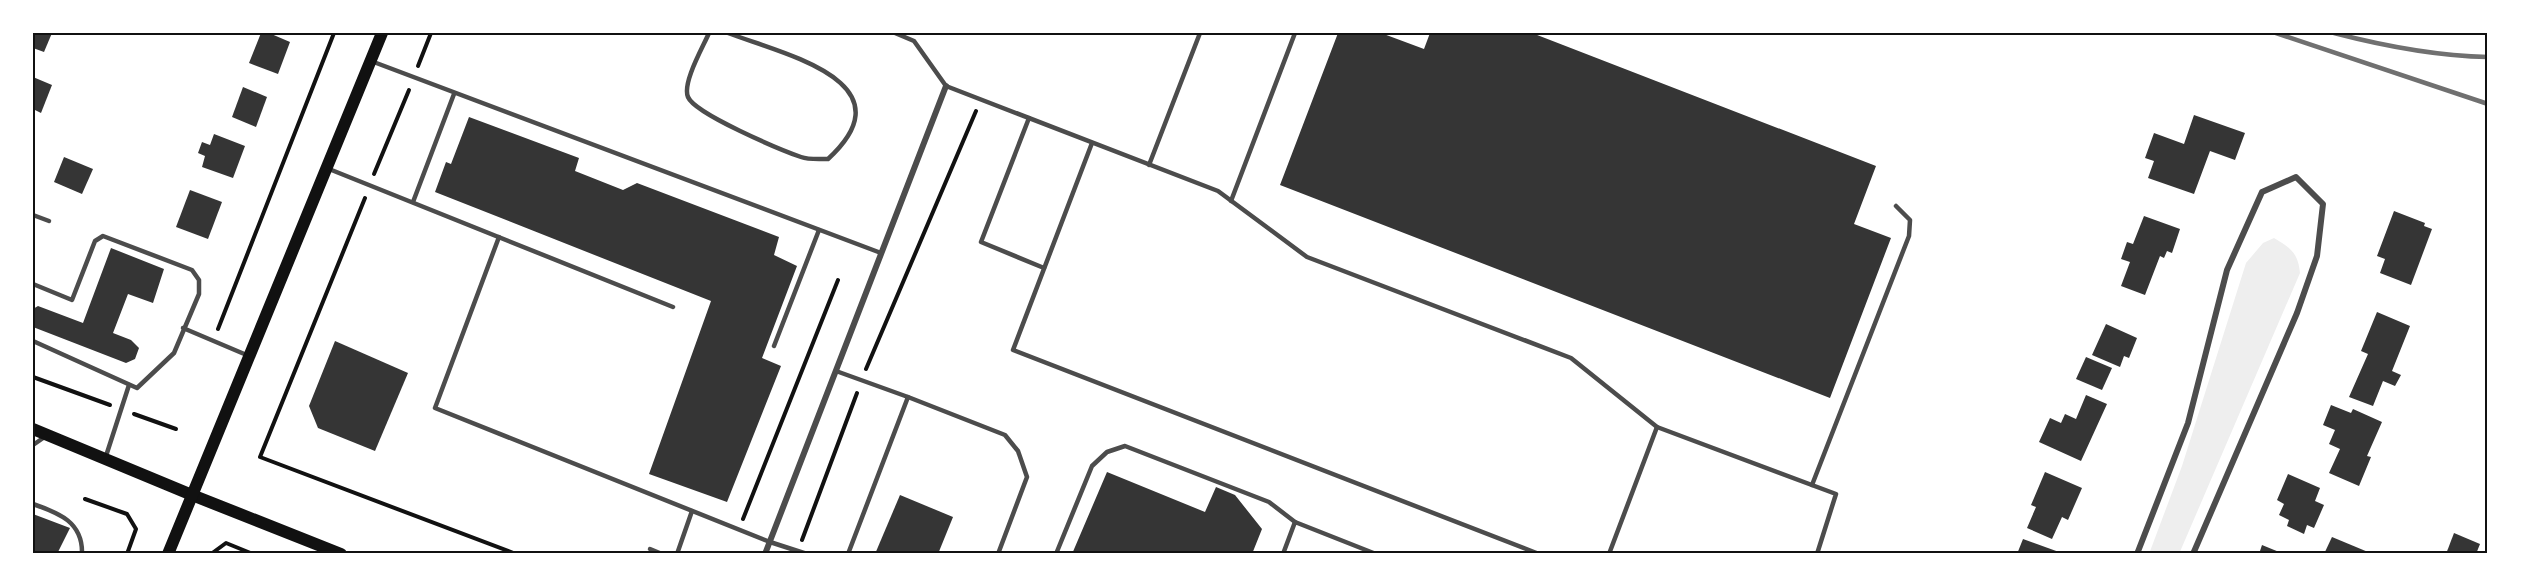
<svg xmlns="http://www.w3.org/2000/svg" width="2521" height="587" viewBox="0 0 2521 587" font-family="Bitter,serif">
<rect width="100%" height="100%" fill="#fff"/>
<path fill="#eee" d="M2274 238C2290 248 2298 252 2300 273L2179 554H2149L2182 466 2246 263 2263 243Z"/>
<g fill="#353535">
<polygon points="33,33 52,33 44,52 33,48"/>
<polygon points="261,33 269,33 290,42 278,74 249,63"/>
<polygon points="1338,33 1381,33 1424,49 1430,33 1532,33 1876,166 1854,224 1891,238 1830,398 1280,185"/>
<polygon points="33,77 52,85 41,113 33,109"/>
<polygon points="243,87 267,97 256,127 232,117"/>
<polygon points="2194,115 2245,133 2235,160 2210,151 2194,194 2148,178 2154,161 2145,158 2154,133 2184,144"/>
<polygon points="469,117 579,158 575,171 623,190 637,183 779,237 774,255 797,266 762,358 781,366 727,502 649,474 711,301 435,192 446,162 451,164"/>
<polygon points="214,134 245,146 233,178 202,167 205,156 198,153 202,142 210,145"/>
<polygon points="64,157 93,169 82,194 54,182"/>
<polygon points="190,190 222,202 208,239 176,227"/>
<polygon points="2394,211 2425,223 2424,226 2432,229 2411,285 2380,273 2385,259 2377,256"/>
<polygon points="2144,216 2180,229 2172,253 2167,251 2164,258 2160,256 2145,295 2121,286 2130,262 2121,259 2127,242 2133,244"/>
<polygon points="111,248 164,269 153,303 128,294 113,333 131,340 139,348 135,359 126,363 33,327 33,309 38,306 83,323"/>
<polygon points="2377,312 2410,326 2392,371 2401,375 2395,386 2383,381 2373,406 2349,397 2368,354 2361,351"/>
<polygon points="2106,324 2137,338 2129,358 2124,356 2120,367 2092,355"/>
<polygon points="335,341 408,373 375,451 318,428 309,406"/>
<polygon points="2086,357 2112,368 2102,390 2076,379"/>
<polygon points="2086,395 2107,404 2081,461 2039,442 2050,418 2061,423 2065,414 2076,419"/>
<polygon points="2331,405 2351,413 2353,409 2382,422 2367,456 2371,457 2359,486 2329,473 2340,449 2329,444 2335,430 2323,425"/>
<polygon points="1107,472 1205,512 1216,487 1235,495 1262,529 1252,554 1072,554"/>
<polygon points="2045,472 2082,488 2068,520 2062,517 2052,539 2027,528 2036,507 2031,505"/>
<polygon points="2288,474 2320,488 2315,501 2324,505 2314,528 2307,525 2304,534 2287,526 2289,520 2279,515 2284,504 2277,500"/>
<polygon points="900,495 953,517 938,554 875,554"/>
<polygon points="33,514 70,528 58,552 63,554 33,554"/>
<polygon points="2454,533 2480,544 2476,554 2446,554"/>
<polygon points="2332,537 2368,552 2367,554 2324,554"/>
<polygon points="2023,539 2059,552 2058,554 2017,554"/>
<polygon points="2262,545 2284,554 2259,554"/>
</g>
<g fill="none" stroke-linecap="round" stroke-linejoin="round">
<g stroke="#111" stroke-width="4">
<polyline points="418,66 431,33"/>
<polyline points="374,174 409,90"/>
<polyline points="365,198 260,457 516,554"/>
<polyline points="218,329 334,33"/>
<polyline points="866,369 976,111"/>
<polyline points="33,377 110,405"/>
<polyline points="134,414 176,429"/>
<polyline points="85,499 127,514 136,529 127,554"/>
<polyline points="743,519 838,280"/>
<polyline points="802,540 857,393"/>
<polyline points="211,554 226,543 253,554"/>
</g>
<g stroke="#4c4c4c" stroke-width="4.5">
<path d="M709 33C703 47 682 83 688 97 695 114 781 150 801 157 809 160 819 159 828 159 912 82 783 54 728 33"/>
<polyline points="895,33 914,41 946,86 1218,191 1307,257 1571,358 1657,427 1836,494 1817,554"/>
<polyline points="371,61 881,253"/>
<polyline points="1029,118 981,242 1044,268"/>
<polyline points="1092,143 1013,350 1539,554"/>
<polyline points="1149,165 1200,33"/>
<polyline points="329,169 673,307"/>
<polyline points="1231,201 1295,33"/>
<polyline points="413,202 454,94"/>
<polyline points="33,215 49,221"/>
<polyline points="499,237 435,408 770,542 807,554"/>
<polyline points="33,284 72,300 95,241 103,236 192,270 199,280 199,294 174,353 137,388 33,341"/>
<polyline points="183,328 249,356"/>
<polyline points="774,346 819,230"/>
<polyline points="836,371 908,397 848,554"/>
<polyline points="908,397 1005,435 1018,451 1027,477 998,554"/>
<polyline points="33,445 46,436"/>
<polyline points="106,456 129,385"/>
<polyline points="1812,485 1909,236 1910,220 1896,206"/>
<path d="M33 504C59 513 83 522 82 554"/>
<polyline points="650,549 662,554"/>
<polyline points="677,554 692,511"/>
<polyline points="1056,554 1092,466 1107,452 1125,446 1269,502 1295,522"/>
<polyline points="1283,554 1295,522 1376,554"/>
<polyline points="1609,554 1657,427"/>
</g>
<g stroke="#4c4c4c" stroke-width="6">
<polyline points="765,554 946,86"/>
<polyline points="2137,554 2188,423 2227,270 2262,192 2296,177 2323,204 2317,256 2297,313 2193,554"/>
</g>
<g stroke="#111" stroke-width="12">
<polyline points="33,429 192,495 341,554"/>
<polyline points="168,554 382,33"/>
</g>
<g stroke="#707070" stroke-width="4.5">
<polyline points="2276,33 2488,104"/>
<path d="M2334 33C2384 46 2436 56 2488 57"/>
</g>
</g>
<rect width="2521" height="587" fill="none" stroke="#ffffff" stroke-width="69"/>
<rect x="34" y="34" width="2452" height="518" fill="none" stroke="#111" stroke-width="2"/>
</svg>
